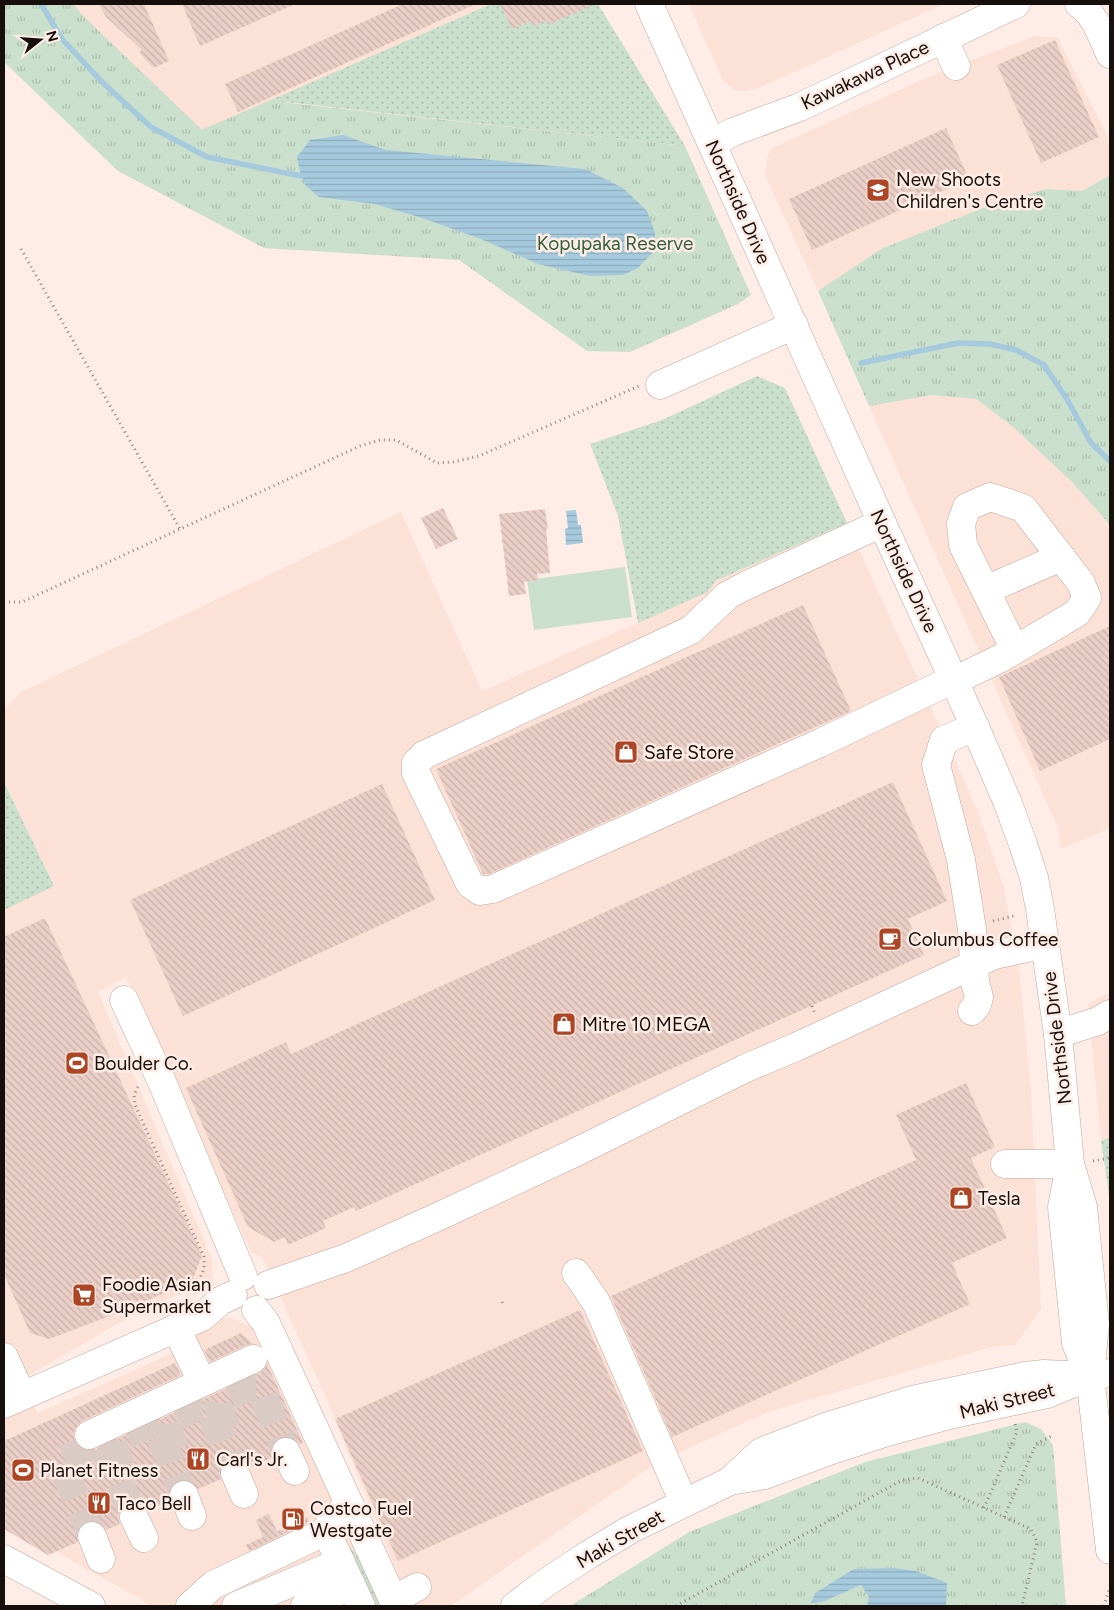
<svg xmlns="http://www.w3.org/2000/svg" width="1114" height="1610" viewBox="0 0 1114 1610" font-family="Figtree,sans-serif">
<defs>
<pattern id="grass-dots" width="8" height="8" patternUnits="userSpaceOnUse" patternTransform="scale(1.25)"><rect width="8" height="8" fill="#cadfcc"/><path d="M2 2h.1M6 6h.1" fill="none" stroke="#adbeae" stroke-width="1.8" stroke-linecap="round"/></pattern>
<pattern id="park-tufts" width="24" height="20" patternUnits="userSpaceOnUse" patternTransform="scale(1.25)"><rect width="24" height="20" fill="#cadfcc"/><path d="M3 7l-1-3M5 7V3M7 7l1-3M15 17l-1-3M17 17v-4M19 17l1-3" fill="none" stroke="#adbeae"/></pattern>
<pattern id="water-rules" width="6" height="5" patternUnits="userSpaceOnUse" patternTransform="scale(1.25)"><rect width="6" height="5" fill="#a6cadd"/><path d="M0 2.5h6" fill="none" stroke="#8eacbc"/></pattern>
<pattern id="building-back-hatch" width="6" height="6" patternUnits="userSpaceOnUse" patternTransform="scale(1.25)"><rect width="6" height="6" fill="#eacfc7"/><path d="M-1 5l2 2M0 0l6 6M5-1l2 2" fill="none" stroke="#c8b1aa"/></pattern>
</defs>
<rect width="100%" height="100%" fill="#fdede6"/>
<g fill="#fce1d6">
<polygon points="73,4 491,4 201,131 82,15"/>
<polygon points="689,4 944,4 761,87 746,91 735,91 722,79"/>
<polygon points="1035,36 1057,37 1110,141 1110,175 1082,191 1046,189 881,249 818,291 765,175 767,158 770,151 777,146 933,75"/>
<polygon points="932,395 976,399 1012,426 1072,482 1110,525 1110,828 1061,849 1058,828 869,406"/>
<polygon points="401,512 482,691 708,592 715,581 847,523 977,809 1003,884 1019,967 1031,1090 1041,1309 1015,1345 995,1346 770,1411 656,1463 451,1606 411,1606 328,1402 262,1257 251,1252 126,977 98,992 212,1259 213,1282 175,1296 127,1318 4,1390 4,910 53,886 4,781 4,710 21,692"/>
<polygon points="1110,992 1110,1138 1101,1140 1088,1004"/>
<polygon points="227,1317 250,1326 267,1342 382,1606 150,1606 139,1598 33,1539 4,1521 4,1419 6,1416 33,1404 38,1413 195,1343 190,1331"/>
</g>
<g fill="url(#grass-dots)">
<polygon points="73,4 82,15 202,130 491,4 598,4 685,146 285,102 551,282 145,168"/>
<polygon points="757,376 785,388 847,523 715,581 708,592 638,623 618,516 590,444 662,420"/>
<polygon points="4,782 54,886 4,910"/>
<polygon points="1110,1138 1110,1202 1101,1140"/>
<path d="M344 1543C364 1557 372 1585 382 1606H372Z"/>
</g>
<g fill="url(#park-tufts)">
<polygon points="4,4 73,4 82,15 201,130 270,101 685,146 751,295 738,304 630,352 587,351 459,260 264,248 118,171 4,62"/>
<polygon points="1110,175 1110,525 1072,482 1012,426 976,399 932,395 869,406 818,291 881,249 990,205 1046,189 1082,191"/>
<polygon points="1025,1422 1041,1429 1053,1445 1066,1606 570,1606 689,1532 724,1518 865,1462"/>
</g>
<polygon fill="#cadfcc" points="625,567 632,617 534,630 527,580"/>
<g fill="url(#water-rules)">
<polygon points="343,135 386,150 585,169 623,188 647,211 655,233 655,250 638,268 623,275 590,276 538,264 481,239 422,218 375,204 319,197 306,186 301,176 297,157 310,140"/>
<polygon points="576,510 578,525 581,525 583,543 566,545 565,529 568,528 566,511"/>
<polygon points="894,1568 916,1571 947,1583 946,1606 867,1606 869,1597 861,1585 822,1602 811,1603 815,1593 854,1569"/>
</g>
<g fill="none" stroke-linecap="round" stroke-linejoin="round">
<g stroke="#a6cadd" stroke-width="5.5">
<polyline points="41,4 62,39 103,83 151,127 207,157 301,176"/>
<polyline points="861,363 958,343 990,344 1016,350 1044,365 1067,399 1091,443 1110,461"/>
</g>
</g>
<g fill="url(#building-back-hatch)">
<polygon points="99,4 144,4 169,61 153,68 139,52 142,50 106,17"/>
<polygon points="182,4 295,4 200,46"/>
<polygon points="403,4 476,4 238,112 225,84"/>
<polygon points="500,4 595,4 548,25 546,20 533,26 531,21 512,29"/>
<polygon points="1055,40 1099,137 1041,163 997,65"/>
<polygon points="946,128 969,179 812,250 789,199"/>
<polygon points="443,508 458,539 436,549 421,518"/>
<polygon points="545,509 548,529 546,529 550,573 537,574 538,580 524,582 526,594 509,596 499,514"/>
<polygon points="803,605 851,711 489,874 483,874 436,769"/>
<polygon points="1110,626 1110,739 1040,771 999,677"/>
<polygon points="893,782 947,901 908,919 924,955 356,1211 354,1207 323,1221 326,1228 288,1245 285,1237 274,1242 248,1227 186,1088 286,1042 291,1054"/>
<polygon points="382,784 435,900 183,1016 130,900"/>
<polygon points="45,918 202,1256 192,1281 128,1309 49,1339 30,1333 4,1274 4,937"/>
<polygon points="966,1083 995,1147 971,1158 1007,1238 952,1263 970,1304 672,1437 611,1296 916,1160 896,1115"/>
<polygon points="580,1310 643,1451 398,1561 335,1419"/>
<polygon points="241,1333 253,1344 246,1345 210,1362 204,1350"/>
<polygon points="175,1363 181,1375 82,1421 77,1426 73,1434 75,1441 80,1447 87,1450 96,1449 260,1373 265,1368 267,1364 303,1443 300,1445 295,1439 288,1437 280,1438 273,1444 271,1450 272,1458 249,1467 244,1460 237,1458 229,1458 222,1464 219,1472 221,1479 198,1489 193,1483 187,1480 178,1481 172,1486 169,1492 170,1501 148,1511 142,1504 136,1502 128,1503 121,1509 118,1516 120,1524 106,1530 101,1524 95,1521 86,1522 80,1527 77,1533 78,1542 48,1555 4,1529 4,1441"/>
<polygon points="269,1514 277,1531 308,1517 309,1522 249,1551 246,1545 263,1537 256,1520"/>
</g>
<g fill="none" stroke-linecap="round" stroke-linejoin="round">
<g stroke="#daccc5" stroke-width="28" stroke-dasharray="28 14" stroke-linecap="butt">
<polyline points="227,1429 218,1406 219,1401 251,1386 256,1386 262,1392 286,1452"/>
<polyline points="176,1450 166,1426 167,1421 199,1406 205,1406 211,1412 235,1473"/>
<polyline points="122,1467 113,1445 115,1440 146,1426 152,1425 158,1431 184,1495"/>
<polyline points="92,1536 62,1465 63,1460 94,1446 99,1444 105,1446 134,1517"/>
</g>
<g stroke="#bfa69c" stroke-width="29">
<g id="minor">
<polyline points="649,4 882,523 975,727 1007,801 1023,844 1034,878 1040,909 1058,1034 1070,1164 1083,1207 1095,1324 1090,1376 1110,1550"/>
<path d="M1079 4C1096 15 1102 37 1110 54"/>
<polyline points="943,38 956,66"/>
<polyline points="712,143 733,132 800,107 1016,4"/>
<polyline points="660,385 794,325"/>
<polyline points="882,523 745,586 728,595 691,630 424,755 416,763 416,773 470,884 480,891 493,889 820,743 954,679"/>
<polyline points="986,590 1061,557"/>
<polyline points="954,681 1001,658 1077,613 1087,598 1081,583 1023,508 990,497 967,507 961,524 963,545 1015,650"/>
<polyline points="124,1000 162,1082 243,1276"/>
<polyline points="972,1011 977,1005 979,997 975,982 972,929 961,860 936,765 944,740 975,727"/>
<polyline points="1058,1034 1098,1021 1110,1014"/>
<polyline points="1005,1164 1070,1164"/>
<polyline points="1069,1170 1062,1207 1076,1343 1087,1369"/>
<polyline points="576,1273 596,1302 684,1503"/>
<polyline points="268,1285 346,1258 433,1219 572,1154 746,1068 796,1047 994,955 1045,944"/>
<polyline points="256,1310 266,1323 396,1606"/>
<polyline points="176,1328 202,1382"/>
<polyline points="4,1357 22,1396"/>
<polyline points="4,1404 202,1317 220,1301 233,1295"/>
<polyline points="89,1435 253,1359"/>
<polyline points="286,1452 295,1471"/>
<polyline points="235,1473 244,1494"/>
<polyline points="730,1481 761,1452 828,1426 912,1400 1025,1376 1044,1374 1090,1376 1110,1373"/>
<polyline points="184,1495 192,1516"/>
<polyline points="134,1517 144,1538"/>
<polyline points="92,1536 101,1559"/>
<polyline points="333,1546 361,1606"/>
<polyline points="4,1559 91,1606"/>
<polyline points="393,1600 417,1587"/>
<polyline points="190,1606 213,1585 324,1532 331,1522 349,1504"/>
<polyline points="236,1606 341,1562"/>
<polyline points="305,1606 351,1586"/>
<polyline points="515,1606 544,1584 588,1555 631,1529 730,1481 765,1475 832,1450 884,1433 949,1415 1047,1394 1090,1376"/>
</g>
</g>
<g stroke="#90847e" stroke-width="3" stroke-dasharray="1 4" stroke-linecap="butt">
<polyline points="21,249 180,529"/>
<polyline points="4,602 22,602 360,446 380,440 396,440 437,463 453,462 479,456 639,386"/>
<polyline points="993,921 1014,916"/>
<polyline points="812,1006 815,1014"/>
<path d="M138 1087 134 1095 135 1105 204 1257C205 1269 203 1277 193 1283"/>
<polyline points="1093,1161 1110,1158"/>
<polyline points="502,1302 504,1306"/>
<polyline points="984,1508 1017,1432 1015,1424"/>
<polyline points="1004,1517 1036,1444 1052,1436"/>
<polyline points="676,1606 902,1480 918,1478 1031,1529 1037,1542 1022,1606"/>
<polyline points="1104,1606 1110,1587"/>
</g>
<use href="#minor" stroke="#fff" stroke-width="28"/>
</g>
<defs>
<g id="school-square" transform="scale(1.25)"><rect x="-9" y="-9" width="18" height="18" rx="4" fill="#ae4626" stroke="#fdede6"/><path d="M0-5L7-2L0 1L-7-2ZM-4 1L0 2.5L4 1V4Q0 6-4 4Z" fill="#fff"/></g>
<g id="shop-square" transform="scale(1.25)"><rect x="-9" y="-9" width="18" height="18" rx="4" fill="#ae4626" stroke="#fdede6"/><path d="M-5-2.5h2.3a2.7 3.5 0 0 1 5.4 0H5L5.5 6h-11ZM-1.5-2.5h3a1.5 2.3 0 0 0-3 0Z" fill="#fff"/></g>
<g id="cafe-square" transform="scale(1.25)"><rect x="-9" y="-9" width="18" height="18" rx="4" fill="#ae4626" stroke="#fdede6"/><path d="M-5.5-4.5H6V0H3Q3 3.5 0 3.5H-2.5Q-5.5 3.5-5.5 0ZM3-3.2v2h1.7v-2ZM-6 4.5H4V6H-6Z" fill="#fff"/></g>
<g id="stadium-square" transform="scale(1.25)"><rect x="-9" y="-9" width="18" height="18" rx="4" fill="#ae4626" stroke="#fdede6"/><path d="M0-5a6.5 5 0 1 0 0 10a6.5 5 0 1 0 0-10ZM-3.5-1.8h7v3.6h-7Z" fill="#fff"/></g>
<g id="supermarket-square" transform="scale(1.25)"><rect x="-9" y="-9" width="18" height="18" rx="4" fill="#ae4626" stroke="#fdede6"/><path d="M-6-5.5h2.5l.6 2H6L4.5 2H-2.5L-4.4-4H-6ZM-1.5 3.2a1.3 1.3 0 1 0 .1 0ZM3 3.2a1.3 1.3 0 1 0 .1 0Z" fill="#fff"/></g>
<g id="restaurant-square" transform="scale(1.25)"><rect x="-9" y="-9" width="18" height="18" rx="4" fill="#ae4626" stroke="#fdede6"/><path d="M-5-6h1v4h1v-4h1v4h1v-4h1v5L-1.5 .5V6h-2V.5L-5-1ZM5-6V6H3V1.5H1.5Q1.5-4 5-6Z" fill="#fff"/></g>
<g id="fuel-square" transform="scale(1.25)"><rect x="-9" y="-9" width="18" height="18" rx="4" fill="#ae4626" stroke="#fdede6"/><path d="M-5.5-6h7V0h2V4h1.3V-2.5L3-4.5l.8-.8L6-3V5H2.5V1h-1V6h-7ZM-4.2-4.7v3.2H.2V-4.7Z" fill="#fff"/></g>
</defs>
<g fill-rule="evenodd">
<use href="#school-square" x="878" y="190"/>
<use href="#shop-square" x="626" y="752"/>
<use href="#cafe-square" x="890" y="939"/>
<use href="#shop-square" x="564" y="1024"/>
<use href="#stadium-square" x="77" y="1063"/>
<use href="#shop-square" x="961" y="1198"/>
<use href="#supermarket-square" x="84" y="1295"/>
<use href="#restaurant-square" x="198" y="1459"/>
<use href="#stadium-square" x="23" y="1470"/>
<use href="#restaurant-square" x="99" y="1503"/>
<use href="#fuel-square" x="293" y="1519"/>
</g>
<g text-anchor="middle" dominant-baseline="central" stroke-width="5" stroke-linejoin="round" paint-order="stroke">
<g font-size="19" fill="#170f0b" stroke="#fdede6">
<text transform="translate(865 75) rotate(-25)">Kawakawa Place</text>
<text transform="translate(738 202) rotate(66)">Northside Drive</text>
<text transform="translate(904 571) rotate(65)">Northside Drive</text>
<text transform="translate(1057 1038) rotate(-97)">Northside Drive</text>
<text transform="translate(1007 1401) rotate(-14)">Maki Street</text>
<text transform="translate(620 1539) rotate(-30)">Maki Street</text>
</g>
<g font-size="19" fill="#170f0b" stroke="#fdede6" text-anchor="start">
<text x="896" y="179">New Shoots<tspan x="896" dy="22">Children's Centre</tspan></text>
<text x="644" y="752">Safe Store</text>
<text x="908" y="939">Columbus Coffee</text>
<text x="582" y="1024">Mitre 10 MEGA</text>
<text x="94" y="1063">Boulder Co.</text>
<text x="978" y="1198">Tesla</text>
<text x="102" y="1284">Foodie Asian<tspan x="102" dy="22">Supermarket</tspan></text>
<text x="216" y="1459">Carl's Jr.</text>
<text x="40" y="1470">Planet Fitness</text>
<text x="116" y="1503">Taco Bell</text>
<text x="310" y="1508">Costco Fuel<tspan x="310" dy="22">Westgate</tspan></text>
</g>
<g font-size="19" fill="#36613c" stroke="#fdede6">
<text x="615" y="243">Kopupaka Reserve</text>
</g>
</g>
<rect width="1114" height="1610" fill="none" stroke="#170f0b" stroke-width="10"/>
<g transform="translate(40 40) rotate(73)" stroke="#fdede6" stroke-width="4" paint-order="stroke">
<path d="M0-4L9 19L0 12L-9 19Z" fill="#170f0b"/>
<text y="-8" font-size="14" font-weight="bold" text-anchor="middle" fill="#170f0b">N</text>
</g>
</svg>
